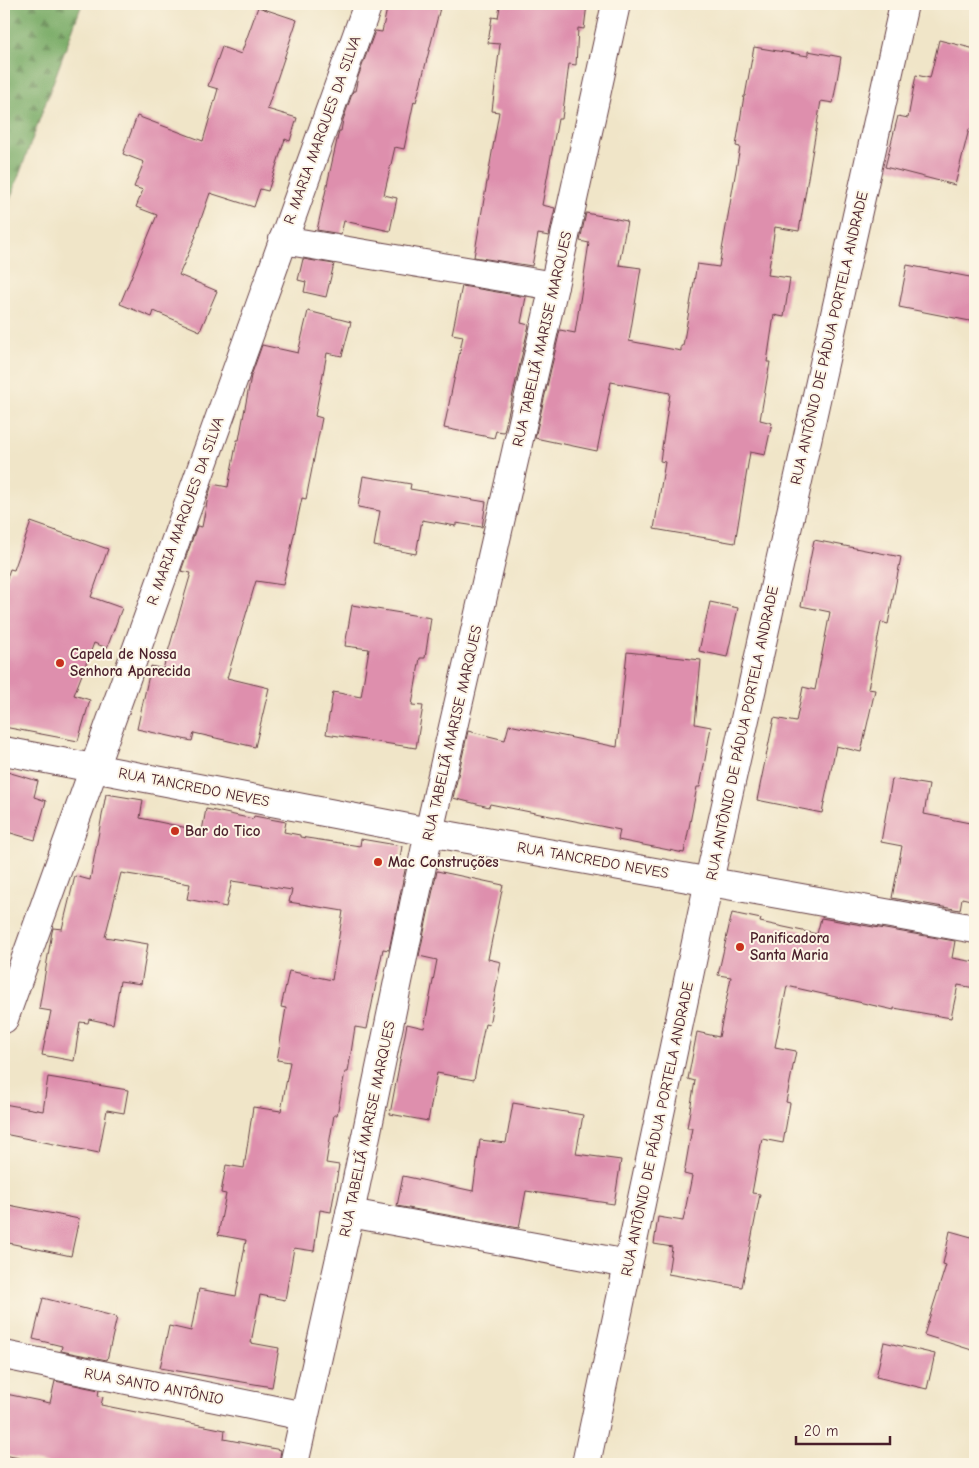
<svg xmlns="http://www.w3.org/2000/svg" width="979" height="1468" viewBox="0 0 979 1468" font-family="'Comic Neue',sans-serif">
<defs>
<pattern id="forest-firs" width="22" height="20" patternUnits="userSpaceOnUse" patternTransform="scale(1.25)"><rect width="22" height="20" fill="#77aa65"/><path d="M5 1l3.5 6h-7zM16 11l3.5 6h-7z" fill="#648a53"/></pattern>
</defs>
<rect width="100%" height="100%" fill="#fcf5e5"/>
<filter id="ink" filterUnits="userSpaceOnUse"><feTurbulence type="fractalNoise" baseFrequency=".02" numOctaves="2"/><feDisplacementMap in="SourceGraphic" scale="10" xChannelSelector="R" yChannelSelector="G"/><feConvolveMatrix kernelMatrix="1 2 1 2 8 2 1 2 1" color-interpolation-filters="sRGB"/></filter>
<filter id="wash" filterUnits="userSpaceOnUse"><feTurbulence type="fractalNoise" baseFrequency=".0096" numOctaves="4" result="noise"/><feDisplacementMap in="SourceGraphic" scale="20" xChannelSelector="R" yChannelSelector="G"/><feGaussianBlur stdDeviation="1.12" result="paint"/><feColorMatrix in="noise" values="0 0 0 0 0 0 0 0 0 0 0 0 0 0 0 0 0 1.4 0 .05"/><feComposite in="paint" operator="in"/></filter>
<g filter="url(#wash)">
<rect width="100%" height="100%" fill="#f0e5c8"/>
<polygon fill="url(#forest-firs)" stroke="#606448" points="4,4 82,4 4,216"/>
<g id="blocks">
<g fill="#de8fad">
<polygon points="388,4 441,4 416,102 414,101 404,149 395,147 384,195 397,198 390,231 344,221 341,234 317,230 339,131 341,131 343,120 353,91 355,91 358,77 375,31 382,32"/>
<polygon points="505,4 587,4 584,29 578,28 576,65 569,64 562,119 558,119 542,205 555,208 549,236 538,234 532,266 474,257 499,112 492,111 500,44 488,43 492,17 498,18 500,6 504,6"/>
<polygon points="258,7 297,20 267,109 297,118 290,141 285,139 268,191 260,189 254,207 210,193 195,236 196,236 179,275 217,291 200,331 154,311 152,317 120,304 157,215 136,207 143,190 134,187 144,162 123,154 137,116 203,141 218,89 208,86 222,47 241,54"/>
<polygon points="939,40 975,49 975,130 969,129 955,185 885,167 898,116 908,118 916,75 930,78"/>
<polygon points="754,47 808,56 808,51 841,57 833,103 821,101 799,231 775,227 768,275 790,278 784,317 774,315 767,362 770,362 760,420 772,423 765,455 750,452 735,543 654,529 665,462 660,461 670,393 611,382 597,451 535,438 560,330 575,333 589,243 580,241 586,213 627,221 619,265 641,268 629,341 681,351 681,346 683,346 697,264 719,267 740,147 736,146 744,96 745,96"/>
<polygon points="303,259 334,264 326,297 304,292 306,282 298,280"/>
<polygon points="907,265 975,278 975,322 899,307"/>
<polygon points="462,286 526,297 521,323 529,325 504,432 496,431 494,438 444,428 463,336 452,334"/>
<polygon points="308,311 351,322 342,356 327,353 315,416 322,418 306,499 302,498 283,585 256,581 227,678 269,688 255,747 194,733 192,741 137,729 151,666 163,669 191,573 181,571 197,526 202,527 208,497 212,484 228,487 237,440 239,440 251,376 262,345 298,353"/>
<polygon points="363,476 411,484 410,489 486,502 482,527 456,523 456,526 422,520 416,554 374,546 380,511 358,507"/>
<polygon points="31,522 108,549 91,597 122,608 107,648 94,643 74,695 90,700 78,741 4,727 4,586 10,569 14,570"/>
<polygon points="814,540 901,557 888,624 881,622 868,689 875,690 861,752 836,746 822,813 757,800 774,718 796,722 803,687 815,690 830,612 801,606"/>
<polygon points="710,602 738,608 727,657 699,651"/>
<polygon points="352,605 431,618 425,658 420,658 412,705 423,706 416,748 326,734 333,692 361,697 369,649 345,646"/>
<polygon points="627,652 701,660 695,724 711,727 700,787 697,787 684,853 618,840 620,830 490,804 489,807 453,798 468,731 505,740 509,725 617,747"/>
<polygon points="4,771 38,781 34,797 46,801 35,840 4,831"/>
<polygon points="892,779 929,785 924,814 975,824 975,901 962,898 960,910 892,898 902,846 881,842"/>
<polygon points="106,794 143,800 140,818 202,831 206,809 253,819 254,816 286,822 284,832 300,835 300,837 360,846 361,839 402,846 399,864 406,865 389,950 383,949 367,1029 355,1027 348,1072 345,1072 337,1115 334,1115 326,1163 339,1165 331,1212 320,1210 314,1251 294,1248 285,1300 260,1295 251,1343 279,1348 272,1387 160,1368 169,1326 191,1331 199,1289 236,1296 246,1240 218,1235 226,1194 221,1193 226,1165 244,1168 253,1107 281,1111 290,1062 277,1060 286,1008 281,1007 289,971 332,980 343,911 289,902 292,890 232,881 226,907 187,899 190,884 121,873 105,937 148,944 141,984 120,981 113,1024 89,1019 88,1023 80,1022 74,1061 42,1055 51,1011 39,1009 52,932 53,928 62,929 75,876 90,880"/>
<polygon points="437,871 503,885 488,959 501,962 489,1025 485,1024 474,1080 437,1073 428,1121 390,1114 407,1024 424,1028 437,960 419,956"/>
<polygon points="732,913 761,919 760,922 817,934 821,918 955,941 952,958 975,962 975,988 958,985 951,1018 894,1008 894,1010 787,986 775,1047 796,1051 786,1102 790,1103 783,1143 762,1139 752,1193 760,1194 742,1287 668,1274 672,1247 654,1244 658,1217 683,1221 692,1176 684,1174 692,1128 687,1128 695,1081 688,1079 697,1032 719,1037 731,977 718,975"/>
<polygon points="48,1077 128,1090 124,1113 107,1110 99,1153 4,1134 4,1104 43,1111"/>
<polygon points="513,1103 583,1115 576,1154 621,1160 614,1204 526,1191 519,1228 397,1206 403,1176 473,1191 480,1140 506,1143"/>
<polygon points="4,1204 79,1219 71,1256 4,1242"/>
<polygon points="950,1231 975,1238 975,1351 924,1335 946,1265 943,1264"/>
<polygon points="43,1298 117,1317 107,1360 61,1351 62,1346 33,1339"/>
<polygon points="884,1342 935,1354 927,1389 876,1377"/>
<polygon points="55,1381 99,1390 98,1396 103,1397 101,1405 225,1430 224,1439 281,1450 279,1464 49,1464 4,1455 4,1408 6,1394 50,1403"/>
</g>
</g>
</g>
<g filter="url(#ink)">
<use href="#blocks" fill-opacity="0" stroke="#633d43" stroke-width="1"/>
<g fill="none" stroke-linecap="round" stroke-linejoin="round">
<g stroke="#633d43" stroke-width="30">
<g id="minor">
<polyline points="283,240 554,286"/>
<polyline points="4,751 429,832 975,929"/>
<polyline points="4,1019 368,4"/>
<polyline points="350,1213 628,1264"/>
<polyline points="4,1355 304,1416"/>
<polyline points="294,1464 350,1213 429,832 554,286 616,4"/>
<polyline points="586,1464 709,881 904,4"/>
</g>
</g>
<use href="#minor" stroke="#fff" stroke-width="28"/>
</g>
</g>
<g fill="#c8321e" stroke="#fcf5e5" stroke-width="2">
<circle cx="60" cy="663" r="5"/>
<circle cx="175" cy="831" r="5"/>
<circle cx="378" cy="862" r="5"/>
<circle cx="740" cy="947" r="5"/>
</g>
<g text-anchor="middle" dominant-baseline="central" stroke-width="4" stroke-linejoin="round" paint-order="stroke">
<g font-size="15" fill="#4a1f2b" stroke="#fcf5e5">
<text transform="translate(322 130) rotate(-70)">R. MARIA MARQUES DA SILVA</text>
<text transform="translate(829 338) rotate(-77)">RUA ANTÔNIO DE PÁDUA PORTELA ANDRADE</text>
<text transform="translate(542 339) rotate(-77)">RUA TABELIÃ MARISE MARQUES</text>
<text transform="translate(185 511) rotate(-70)">R. MARIA MARQUES DA SILVA</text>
<text transform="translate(452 733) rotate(-77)">RUA TABELIÃ MARISE MARQUES</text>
<text transform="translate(742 733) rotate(-78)">RUA ANTÔNIO DE PÁDUA PORTELA ANDRADE</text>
<text transform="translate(194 787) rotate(11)">RUA TANCREDO NEVES</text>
<text transform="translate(593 860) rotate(10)">RUA TANCREDO NEVES</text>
<text transform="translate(367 1129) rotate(-78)">RUA TABELIÃ MARISE MARQUES</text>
<text transform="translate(657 1129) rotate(-78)">RUA ANTÔNIO DE PÁDUA PORTELA ANDRADE</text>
<text transform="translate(154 1386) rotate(11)">RUA SANTO ANTÔNIO</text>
</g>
<g font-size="15" font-weight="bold" fill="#4a1f2b" stroke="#fcf5e5" text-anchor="start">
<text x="70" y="654">Capela de Nossa<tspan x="70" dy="17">Senhora Aparecida</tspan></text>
<text x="185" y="831">Bar do Tico</text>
<text x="388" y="862">Mac Construções</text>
<text x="750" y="938">Panificadora<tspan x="750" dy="17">Santa Maria</tspan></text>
</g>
</g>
<rect width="979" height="1468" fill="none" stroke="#fcf5e5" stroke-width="20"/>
<path d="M796 1436v8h94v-8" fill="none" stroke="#4a1f2b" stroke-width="2.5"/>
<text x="804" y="1436" font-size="15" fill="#4a1f2b" stroke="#fcf5e5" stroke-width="4" paint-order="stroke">20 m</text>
</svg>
